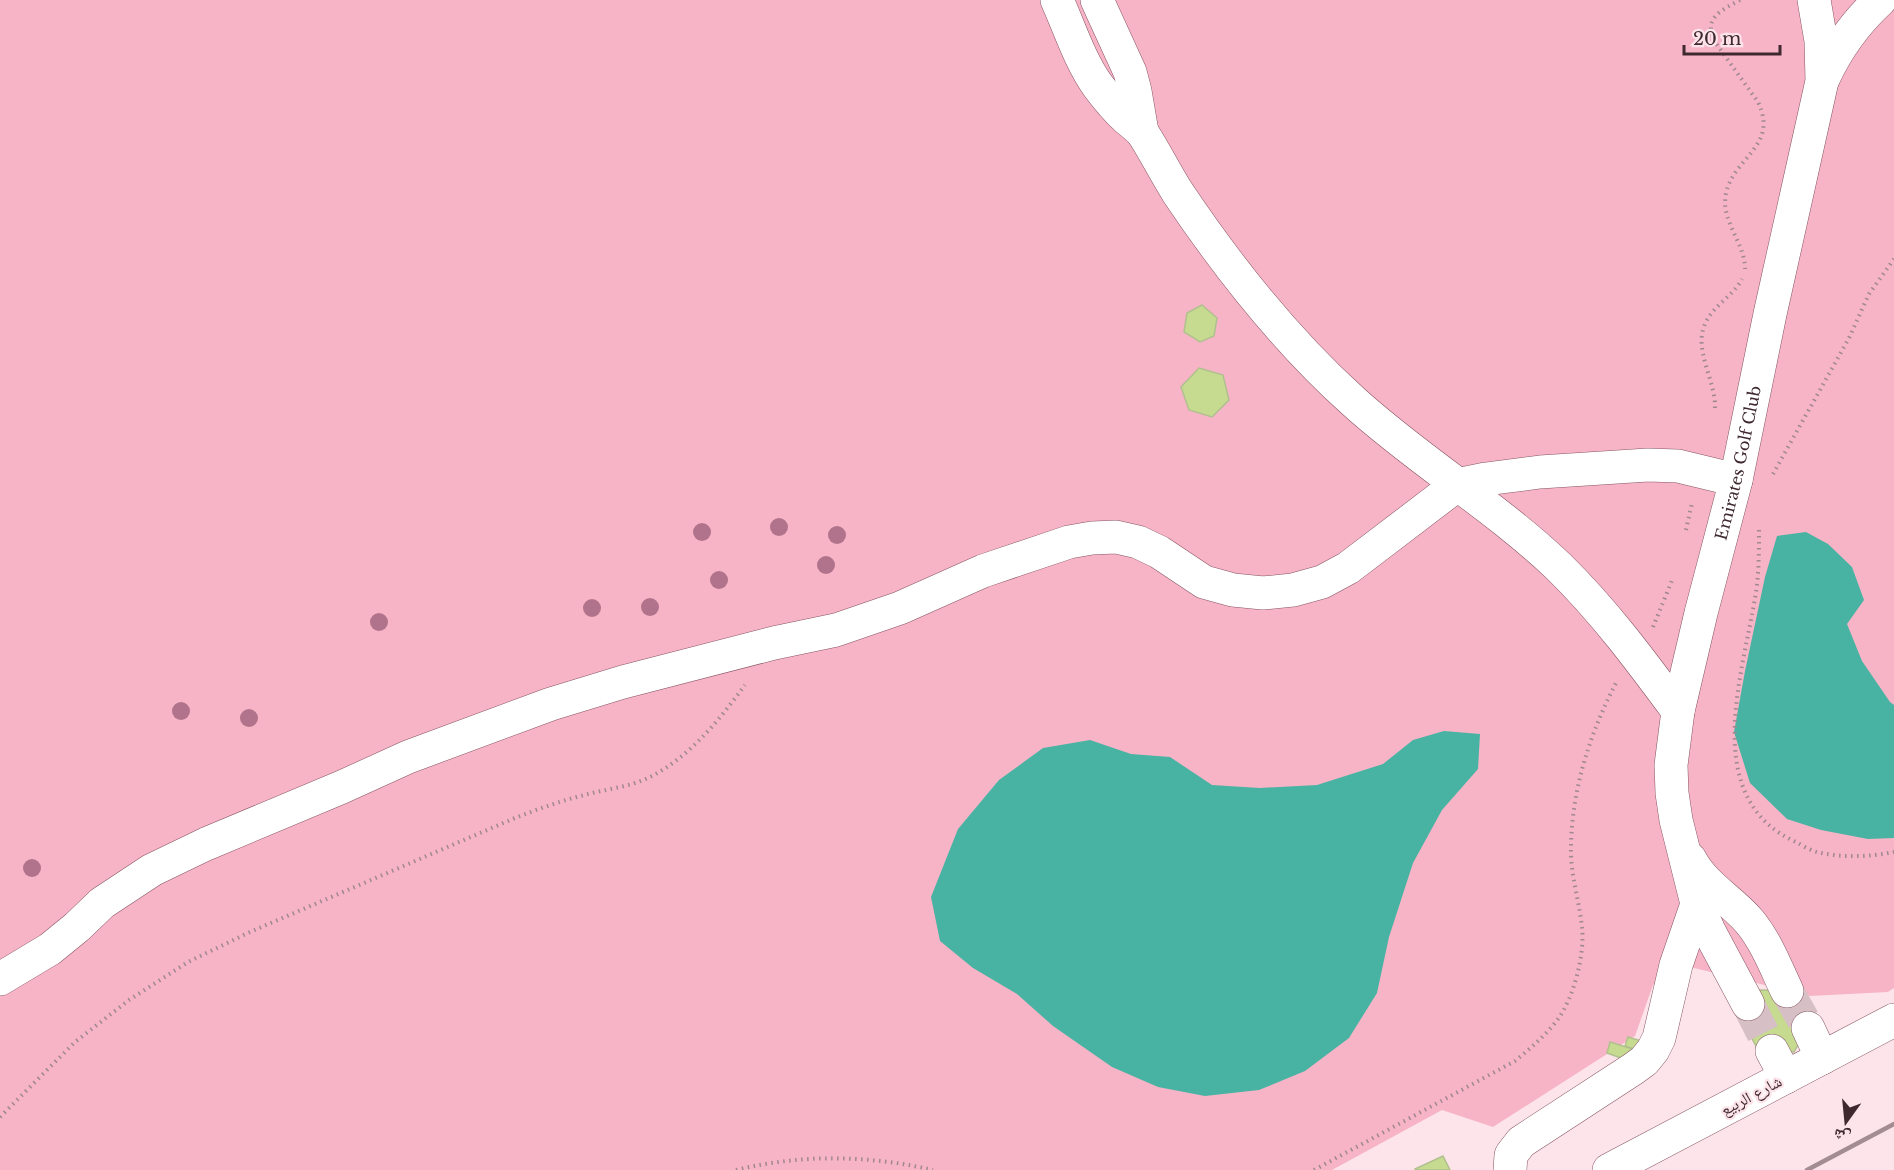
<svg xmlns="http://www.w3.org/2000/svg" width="1894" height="1170" viewBox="0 0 1894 1170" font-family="'Libre Baskerville','Noto Naskh Arabic',serif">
<rect width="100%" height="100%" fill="#fce4ea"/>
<polygon fill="#f7b4c6" points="0,0 1894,0 1894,988 1888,992 1810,996 1690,967 1653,985 1635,1036 1493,1127 1442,1110 1332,1170 0,1170"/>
<g fill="#49b3a3">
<polygon points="1806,532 1828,544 1852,567 1864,600 1847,624 1862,661 1890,702 1894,705 1894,838 1868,839 1821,830 1787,819 1750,783 1734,732 1745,671 1765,577 1777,536"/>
<polygon points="1444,731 1480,734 1478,769 1442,810 1413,863 1389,937 1377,993 1349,1038 1305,1071 1259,1090 1205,1096 1158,1087 1112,1067 1053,1026 1017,994 973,968 940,941 931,897 958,829 999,780 1043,748 1090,740 1131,754 1170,757 1212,785 1260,788 1317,785 1383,764 1413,740"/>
</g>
<g fill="#c6db90" stroke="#b1c08e" stroke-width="1.5">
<polygon points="1202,305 1217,318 1214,336 1200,342 1184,332 1187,313"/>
<polygon points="1199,368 1223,375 1229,400 1212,417 1189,410 1181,387"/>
<polygon points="1758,990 1796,991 1813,1018 1794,1052 1757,1048 1740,1016"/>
<polygon points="1628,1037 1648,1043 1645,1053 1625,1046"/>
<polygon points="1610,1042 1636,1050 1632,1062 1607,1053"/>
<polygon points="1443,1156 1450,1170 1416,1170 1415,1169"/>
</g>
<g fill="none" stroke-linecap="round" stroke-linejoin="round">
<g stroke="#d6bfc5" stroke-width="33" stroke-dasharray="33 16" stroke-linecap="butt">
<polyline points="1787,991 1808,1028"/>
<polyline points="1748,1004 1772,1051"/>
</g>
<g stroke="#865563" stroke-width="34">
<g id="minor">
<path d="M1057 0C1070 29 1080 61 1098 86 1107 98 1116 109 1127 119 1133 124 1140 129 1144 135 1156 154 1166 174 1178 193 1229 269 1286 341 1354 402 1419 461 1495 506 1559 567 1604 611 1641 661 1678 711"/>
<polyline points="1097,0 1130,72 1135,91 1142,132"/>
<path d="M1823 79C1837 48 1855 23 1880 0"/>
<path d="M1690 859C1704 886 1730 899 1749 921 1766 941 1776 968 1787 991"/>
<polyline points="0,979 50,949 77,927 102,903 152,870 206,844 342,787 408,757 551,704 623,682 774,643 836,630 900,608 983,571 1069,542 1092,538 1116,537 1138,542 1159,552 1204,582 1233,590 1263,593 1293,590 1322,582 1348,568 1457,485 1486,479 1540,472 1648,465 1678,466 1736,480"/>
<path id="s1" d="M1748 1004 1709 931 1697 904 1676 820 1672 793 1671 765 1678 711 1701 613 1736 480 1770 314 1822 81 1821 41 1814 0"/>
<polyline points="1808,1028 1822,1058"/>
<polyline points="1772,1051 1786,1077"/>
<polyline points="1510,1170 1511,1155 1521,1142 1633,1069 1644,1061 1653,1050 1659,1038 1676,965 1697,904"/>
</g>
</g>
<g stroke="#865563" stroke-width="34">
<polyline id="major" points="1609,1170 1894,1020"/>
</g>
<g stroke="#9f888e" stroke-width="4" stroke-dasharray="1.5 4.5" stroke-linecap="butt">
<path d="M1740 0C1722 10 1702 18 1715 42L1758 102C1779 146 1734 157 1726 193 1720 221 1745 242 1745 269"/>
<path d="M1715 408C1716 380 1692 349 1706 322 1714 305 1733 296 1742 279"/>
<polyline points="1773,474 1849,338 1869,294 1894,259"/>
<polyline points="1686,530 1692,503"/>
<path d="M1759 530C1759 553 1759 576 1755 598 1742 677 1700 799 1796 842 1802 845 1809 850 1817 852 1841 858 1870 857 1894 852"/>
<polyline points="1653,627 1673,578"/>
<path d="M0 1117 75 1042 129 1000 188 962 250 932 515 818C538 809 561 801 584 795 606 789 630 787 650 777 690 757 719 720 745 685"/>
<path d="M736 1170C801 1154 868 1155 933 1170"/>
<path d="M1314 1170 1515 1061C1531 1048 1546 1035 1558 1019 1574 997 1585 954 1582 927 1579 899 1570 874 1571 846 1572 789 1590 733 1616 683"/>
</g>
<use href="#minor" stroke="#fff" stroke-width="33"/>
<use href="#major" stroke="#fff" stroke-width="33"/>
<polyline stroke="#a38c92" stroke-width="4.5" points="1807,1170 1894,1124"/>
</g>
<g fill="#b1738b">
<circle cx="779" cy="527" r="9"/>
<circle cx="702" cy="532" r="9"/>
<circle cx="837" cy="535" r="9"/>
<circle cx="826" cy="565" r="9"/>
<circle cx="719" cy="580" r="9"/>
<circle cx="650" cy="607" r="9"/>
<circle cx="592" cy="608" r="9"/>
<circle cx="379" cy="622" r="9"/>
<circle cx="181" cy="711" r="9"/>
<circle cx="249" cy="718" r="9"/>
<circle cx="32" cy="868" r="9"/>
</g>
<g text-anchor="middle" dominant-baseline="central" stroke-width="4.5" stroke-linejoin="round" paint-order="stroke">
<g font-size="16" fill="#3f292f" stroke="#fce4ea">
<text stroke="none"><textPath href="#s1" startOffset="564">Emirates Golf Club</textPath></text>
<text transform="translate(1751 1095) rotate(-28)">شارع الربيع</text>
</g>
</g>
<g transform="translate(1846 1122) rotate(195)" stroke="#fce4ea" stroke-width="4.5" paint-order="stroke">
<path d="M0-4.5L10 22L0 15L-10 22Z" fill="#3f292f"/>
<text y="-9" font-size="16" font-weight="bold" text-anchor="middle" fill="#3f292f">ش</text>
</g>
<path d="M1684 45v9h96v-9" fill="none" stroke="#3f292f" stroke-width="3"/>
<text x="1693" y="45" font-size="18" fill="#3f292f" stroke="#fce4ea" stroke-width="4.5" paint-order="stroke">20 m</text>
</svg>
